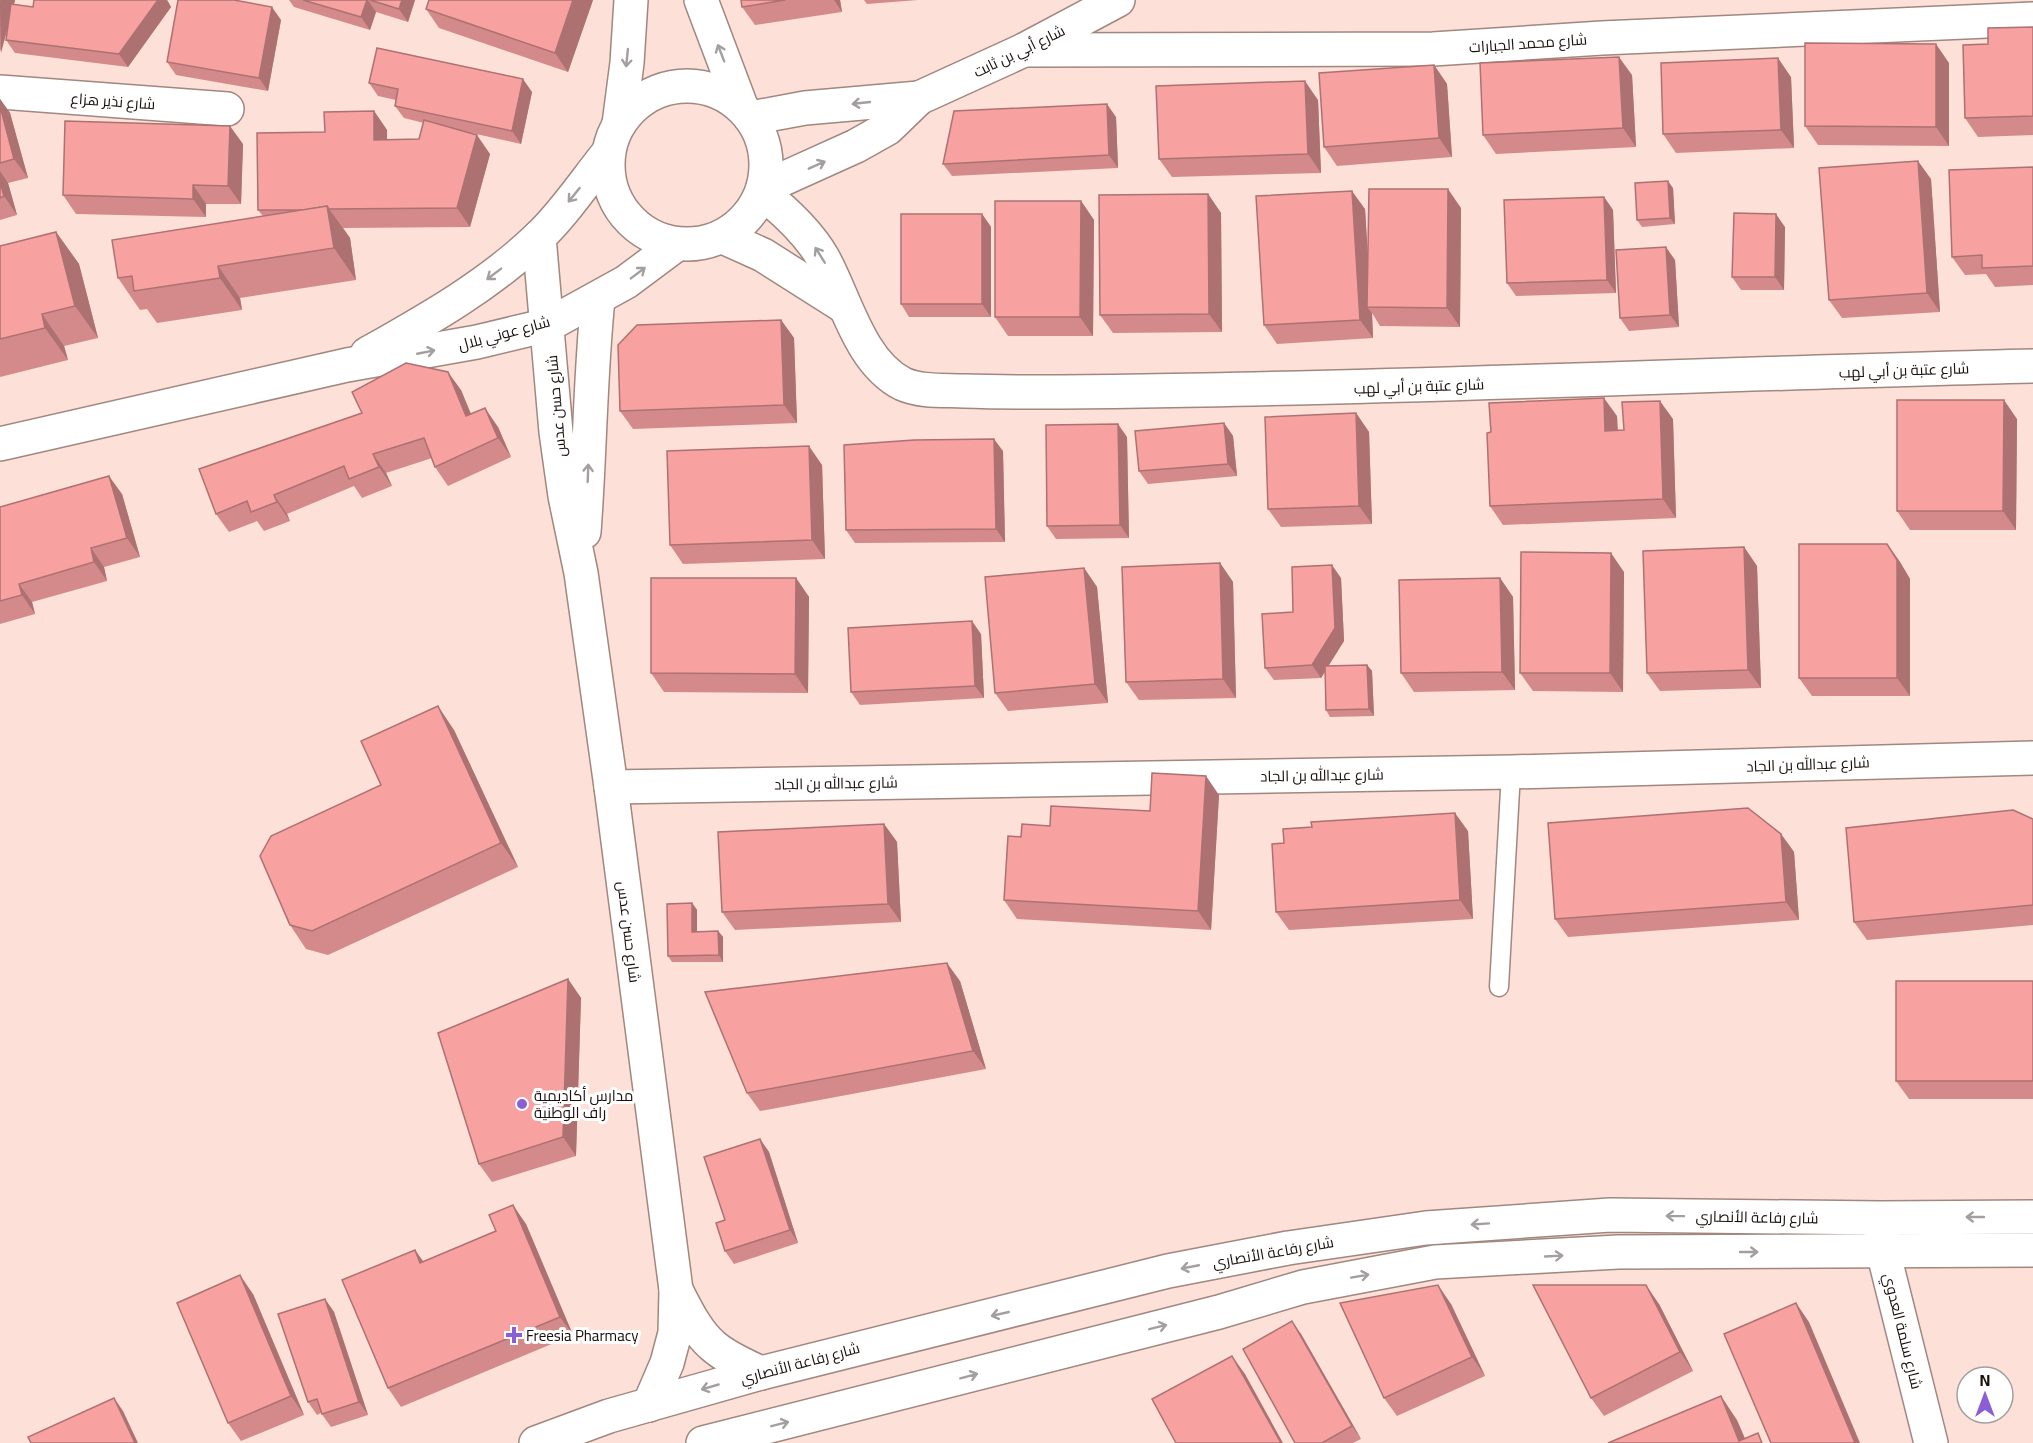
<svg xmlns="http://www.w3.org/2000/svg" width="2033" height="1443" viewBox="0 0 2033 1443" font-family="Georgia,Cairo,serif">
<rect width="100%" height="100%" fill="#fde1d8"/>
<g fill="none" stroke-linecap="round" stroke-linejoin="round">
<g stroke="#a0877f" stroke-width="21">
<polyline id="service" points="1499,987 1511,772"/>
</g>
<g stroke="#a0877f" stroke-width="36">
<g id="minor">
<polyline points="701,0 741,106"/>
<polyline points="1024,50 1433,49 1602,38 2033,19"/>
<circle cx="687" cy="165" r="79"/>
<polyline points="0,92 227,109"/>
<polyline points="751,118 805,108 919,98"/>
<polyline points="619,124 627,63 631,0"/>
<polyline points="763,188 856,146 888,128 919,98 1024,50 1118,0"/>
<path d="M762 193C785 211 808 232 823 258 845 297 859 362 903 384 921 392 944 390 964 391 1024 393 1083 392 1143 391 1440 387 1736 373 2033 366"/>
<polyline points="539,237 556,432 565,496 581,573 611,787 676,1290 675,1333 667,1363 649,1405"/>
<polyline points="723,237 763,255 845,307"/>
<path d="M367 354C427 320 488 286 538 238 563 215 586 180 608 153"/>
<polyline points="0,444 347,365 477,342 548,325 626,282 677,244"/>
<path d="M584 532C590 455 590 376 598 299"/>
<polyline points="611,787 1511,772 2033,758"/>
<polyline points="1880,1223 1883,1251 1931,1443"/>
<path d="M676 1290C686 1309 696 1331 712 1345 725 1357 744 1365 761 1373"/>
</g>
</g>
<g stroke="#a0877f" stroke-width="36">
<g id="tertiary">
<polyline points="536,1443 609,1416 761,1373 1168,1271 1288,1248 1426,1228 1610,1215 1880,1218 2033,1217"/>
<polyline points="703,1443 1219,1312 1303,1287 1435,1262 1618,1252 2033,1250"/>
</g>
</g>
<use href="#service" stroke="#fff" stroke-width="18"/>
<use href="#minor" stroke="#fff" stroke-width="33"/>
<use href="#tertiary" stroke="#fff" stroke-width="33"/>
</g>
<g fill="#d48a8a">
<polygon points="0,0 15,0 14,4 33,7 34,0 167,0 171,7 128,67 15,53 6,40 9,24 0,52"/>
<polygon points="289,0 415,0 408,22 376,12 370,30 294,7"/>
<polygon points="429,0 593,0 568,72 439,28 426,9"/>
<polygon points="741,0 840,0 842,12 755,25 742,7"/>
<polygon points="864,0 918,0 867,4"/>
<polygon points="281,20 268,91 176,75 167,62"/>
<polygon points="2033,27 2033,135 1978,137 1965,118 1988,44"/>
<polygon points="1949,63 1949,146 1818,145 1805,126"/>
<polygon points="1434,65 1447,84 1452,157 1337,166 1324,147"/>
<polygon points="1632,75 1636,147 1496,154 1483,135"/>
<polygon points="1791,77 1794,148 1676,153 1663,134"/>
<polygon points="369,83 532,92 521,144 467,132 490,154 470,227 343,228 350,238 356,280 240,298 242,310 157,323 147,309 140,310 118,278 263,216 258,210 325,132 374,111 387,130 387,140 419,139 424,123 404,118 395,106 396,100 378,96"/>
<polygon points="0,99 10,113 28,178 8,183 17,215 0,220"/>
<polygon points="1318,100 1321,173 1172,177 1159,159"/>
<polygon points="1116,117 1118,168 952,176 943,164"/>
<polygon points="243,144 241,204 206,204 206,217 76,214 63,195"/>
<polygon points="2033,167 2033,285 1995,287 1986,274 1965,275 1952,257"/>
<polygon points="1931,179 1940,312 1842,318 1829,300"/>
<polygon points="1673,188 1675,224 1642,227 1637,220"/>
<polygon points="1208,194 1221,213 1222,332 1113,333 1100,315"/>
<polygon points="1604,197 1613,210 1616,293 1516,296 1507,283"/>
<polygon points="1081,201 1094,220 1093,336 1008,336 995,317"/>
<polygon points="1461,208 1460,327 1380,326 1372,313 1373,338 1277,344 1264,325 1365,209 1368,258"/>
<polygon points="982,214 991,227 991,317 909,317 901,304"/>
<polygon points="1785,227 1784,290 1741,290 1732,277"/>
<polygon points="56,232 79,264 98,338 64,346 68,360 0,377 0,246"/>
<polygon points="1675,260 1679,327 1629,331 1620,318"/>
<polygon points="781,320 794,338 797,423 633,429 620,411"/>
<polygon points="461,390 471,414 498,427 511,457 448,486 435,467 432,458 386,473 392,486 362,498 354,486 287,514 290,521 264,531 257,521 229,532 216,514"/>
<polygon points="1356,413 1369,432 1372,524 1281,527 1268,509"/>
<polygon points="1617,416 1618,430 1624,430 1673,419 1676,518 1503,525 1490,506"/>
<polygon points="2017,419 2016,530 1910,530 1897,511"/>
<polygon points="1224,423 1233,436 1237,476 1148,484 1139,471"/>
<polygon points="1127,437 1129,538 1056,539 1047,526"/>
<polygon points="1003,451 1005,542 855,543 846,530"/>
<polygon points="822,465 825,559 683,564 670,545"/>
<polygon points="122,494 140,557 104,567 107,581 32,602 35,614 0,624 0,507"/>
<polygon points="1887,544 1900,562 1910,579 1910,696 1812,696 1799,678"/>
<polygon points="1744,547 1757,566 1761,688 1660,691 1647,673"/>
<polygon points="1220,563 1233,582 1236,698 1139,700 1126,682"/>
<polygon points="1084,568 1097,587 1108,703 1008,711 995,693"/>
<polygon points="1624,572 1623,692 1533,691 1520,673"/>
<polygon points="796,578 809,597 808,693 664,692 651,673"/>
<polygon points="1341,578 1344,641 1328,666 1367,665 1372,671 1374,716 1330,717 1326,710 1325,672 1321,678 1274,680 1265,668 1293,612"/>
<polygon points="1500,578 1513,597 1515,690 1414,692 1401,673"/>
<polygon points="981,634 984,698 860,705 851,692"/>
<polygon points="454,730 518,867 328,955 306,949 290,925 381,785"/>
<polygon points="1219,795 1211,930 1017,919 1004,900 1021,837 1050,826 1150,811"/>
<polygon points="2033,819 2033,925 1867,940 1854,922"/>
<polygon points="884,824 897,842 901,922 735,930 722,912"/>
<polygon points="1468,831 1473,919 1289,930 1276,912"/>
<polygon points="1781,834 1794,852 1799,920 1568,937 1555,919"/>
<polygon points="692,903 697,910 697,932 718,931 723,937 723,962 672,962 668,956"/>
<polygon points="568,979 581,998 576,1156 492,1182 479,1164"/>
<polygon points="960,981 986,1069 760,1111 747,1093"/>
<polygon points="2033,981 2033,1099 1909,1099 1896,1081"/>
<polygon points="760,1139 769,1152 798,1243 734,1264 725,1251 725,1220"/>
<polygon points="526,1224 573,1335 401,1407 388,1388 415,1250 423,1262"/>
<polygon points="253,1294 304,1415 241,1441 228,1423"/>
<polygon points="325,1299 334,1312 368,1415 331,1427 321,1413 317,1415 308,1402"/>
<polygon points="1451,1304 1485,1376 1397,1416 1384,1398"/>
<polygon points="1659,1304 1693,1371 1604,1416 1591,1398"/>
<polygon points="1301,1334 1361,1439 1353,1443 1295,1443"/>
</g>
<g fill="#ad7171">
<polygon points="2,0 15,0 1,53 0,9"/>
<polygon points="158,0 167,0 171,7 128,67 119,54"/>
<polygon points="367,0 368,0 376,12 370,30 361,17"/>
<polygon points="402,0 415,0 408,22 399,9"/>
<polygon points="573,0 593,0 568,72 555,53"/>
<polygon points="834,0 840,0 842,12"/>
<polygon points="272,7 281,20 268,91 259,78"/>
<polygon points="1936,44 1949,63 1949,146 1936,127"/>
<polygon points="1619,57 1632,75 1636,147 1623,128"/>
<polygon points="1778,58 1791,77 1794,148 1781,130"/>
<polygon points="1434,65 1447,84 1452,157 1439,138"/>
<polygon points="523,79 532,92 521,144 512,131"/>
<polygon points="1305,81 1318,100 1321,173 1308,154"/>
<polygon points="0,99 10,113 28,178 14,159 0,106"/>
<polygon points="1107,104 1116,117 1118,168 1109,155"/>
<polygon points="374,111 387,130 387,159 374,140"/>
<polygon points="230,126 243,144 241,204 228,186"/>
<polygon points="477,135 490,154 470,227 457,208"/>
<polygon points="1918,161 1931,179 1940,312 1927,293"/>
<polygon points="0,171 8,183 17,215 4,196 0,182"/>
<polygon points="1668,181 1673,188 1675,224 1670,218"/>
<polygon points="193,185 206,204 206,217 193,199"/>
<polygon points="1448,189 1461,208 1460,327 1447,308"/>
<polygon points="1352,191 1365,209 1371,307 1367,307 1372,313 1373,338 1360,320"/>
<polygon points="1208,194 1221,213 1222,332 1209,314"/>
<polygon points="1604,197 1613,210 1616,293 1607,280"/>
<polygon points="1081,201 1094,220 1093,336 1080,317"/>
<polygon points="327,206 350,238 356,280 334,248"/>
<polygon points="982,214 991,227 991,317 982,304"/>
<polygon points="1776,214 1785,227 1784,290 1775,277"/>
<polygon points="56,232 79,264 98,338 75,306"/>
<polygon points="1666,247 1675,260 1679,327 1670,315"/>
<polygon points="218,266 240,298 242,310 220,278"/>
<polygon points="42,314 64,346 68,360 45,328"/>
<polygon points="781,320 794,338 797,423 784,405"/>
<polygon points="448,372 461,390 479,434 466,416"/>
<polygon points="1604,398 1617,416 1618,449 1605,431"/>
<polygon points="2004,400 2017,419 2016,530 2003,511"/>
<polygon points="1660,401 1673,419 1676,518 1663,499"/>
<polygon points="485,408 498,427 511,457 498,438"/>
<polygon points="1356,413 1369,432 1372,524 1359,506"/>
<polygon points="1224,423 1233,436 1237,476 1228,464"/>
<polygon points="1118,424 1127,437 1129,538 1120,525"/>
<polygon points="994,439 1003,451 1005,542 996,529"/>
<polygon points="809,446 822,465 825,559 812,540"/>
<polygon points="373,454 386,473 392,486 379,467"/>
<polygon points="109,476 122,494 140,557 127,538"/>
<polygon points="274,495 287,514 290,521 277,502"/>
<polygon points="1887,544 1900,562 1910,579 1910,696 1897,678"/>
<polygon points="1744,547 1757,566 1761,688 1748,670"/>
<polygon points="91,548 104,567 107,581 94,562"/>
<polygon points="1611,553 1624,572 1623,692 1610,673"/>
<polygon points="1220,563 1233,582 1236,698 1223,679"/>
<polygon points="1332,565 1341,578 1344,641 1321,678 1312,665"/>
<polygon points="1084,568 1097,587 1108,703 1095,684"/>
<polygon points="796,578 809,597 808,693 795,674"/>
<polygon points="1500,578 1513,597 1515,690 1502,672"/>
<polygon points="19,584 32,602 35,614 22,595"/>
<polygon points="972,621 981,634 984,698 975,686"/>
<polygon points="1367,665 1372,671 1374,716 1369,709"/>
<polygon points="438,706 454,730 518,867 501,843"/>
<polygon points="1206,776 1219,795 1211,930 1198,911"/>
<polygon points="1455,813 1468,831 1473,919 1460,900"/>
<polygon points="884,824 897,842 901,922 888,904"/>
<polygon points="1781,834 1794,852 1799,920 1786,902"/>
<polygon points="692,903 697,910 697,938 692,932"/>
<polygon points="718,931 723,937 723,962 719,955"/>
<polygon points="947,963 960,981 986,1069 973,1051"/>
<polygon points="568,979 581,998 576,1156 563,1137"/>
<polygon points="760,1139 769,1152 798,1243 790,1230"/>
<polygon points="513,1205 526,1224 573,1335 560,1317"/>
<polygon points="415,1250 428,1268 420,1263"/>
<polygon points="240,1275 253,1294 304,1415 291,1396"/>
<polygon points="1438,1285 1451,1304 1485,1376 1472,1357"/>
<polygon points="1646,1285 1659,1304 1693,1371 1680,1352"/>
<polygon points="325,1299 334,1312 368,1415 359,1402"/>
<polygon points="1796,1303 1809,1322 1860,1443 1855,1443"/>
<polygon points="1292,1321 1301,1334 1361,1439 1352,1426"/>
<polygon points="1232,1356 1245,1374 1283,1443 1281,1443"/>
<polygon points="1721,1396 1737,1420 1747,1443 1740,1443"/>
<polygon points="114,1398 123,1411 138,1443 135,1443"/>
</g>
<g fill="#f7a1a1" stroke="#ad7171" stroke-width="1.5">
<polygon points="0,0 2,0 0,9"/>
<polygon points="34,0 158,0 119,54 6,40 11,4 33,7"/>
<polygon points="178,0 234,0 272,7 259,78 167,62"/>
<polygon points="303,0 367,0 361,17"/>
<polygon points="370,0 402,0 399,9"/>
<polygon points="429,0 573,0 555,53 426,9"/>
<polygon points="741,0 785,0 742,7"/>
<polygon points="2033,27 2033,116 1965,118 1963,45 1988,44 1988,28"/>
<polygon points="1805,43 1936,44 1936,127 1805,126"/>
<polygon points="377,48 523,79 512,131 395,106 398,89 369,83"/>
<polygon points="1619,57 1623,128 1483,135 1480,63"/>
<polygon points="1778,58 1781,130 1663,134 1661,63"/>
<polygon points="1434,65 1439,138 1324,147 1319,73"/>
<polygon points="1305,81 1308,154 1159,159 1156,86"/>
<polygon points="1107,104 1109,155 943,164 954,111"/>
<polygon points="0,106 14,159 0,163"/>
<polygon points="374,111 374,140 419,139 424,120 477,135 457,208 329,209 327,206 304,210 258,210 257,133 325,132 324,112"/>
<polygon points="65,121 230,126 228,186 193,185 193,199 63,195"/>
<polygon points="1918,161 1927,293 1829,300 1819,168"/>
<polygon points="2033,167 2033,266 1982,268 1982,255 1952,257 1949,170"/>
<polygon points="1668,181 1670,218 1637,220 1635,183"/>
<polygon points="0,182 4,196 0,198"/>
<polygon points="1369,189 1448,189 1447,308 1367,307"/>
<polygon points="1352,191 1360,320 1264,325 1256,196"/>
<polygon points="1208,194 1209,314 1100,315 1099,195"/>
<polygon points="1604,197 1607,280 1507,283 1504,200"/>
<polygon points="995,201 1081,201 1080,317 995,317"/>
<polygon points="327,206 334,248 218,266 220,278 134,291 132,276 118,278 112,240"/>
<polygon points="1734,213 1776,214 1775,277 1732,277"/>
<rect x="901" y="214" width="81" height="90"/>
<polygon points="56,232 75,306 42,314 45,328 0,339 0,246"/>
<polygon points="1666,247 1670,315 1620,318 1616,250"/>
<polygon points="781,320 784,405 620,411 618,345 637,325"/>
<polygon points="406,363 448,372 466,416 485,408 498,438 435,467 424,438 373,454 379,467 349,479 344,466 274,495 277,502 251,512 247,501 216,514 199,469 362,413 352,392"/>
<polygon points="1604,398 1605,431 1624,430 1622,402 1660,401 1663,499 1490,506 1487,433 1491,432 1489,403"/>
<polygon points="1897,400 2004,400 2003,511 1897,511"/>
<polygon points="1356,413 1359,506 1268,509 1265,417"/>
<polygon points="1224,423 1228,464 1139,471 1135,431"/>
<polygon points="1118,424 1120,525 1047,526 1046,425"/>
<polygon points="994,439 996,529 846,530 844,445 914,440"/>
<polygon points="809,446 812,540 670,545 667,451"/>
<polygon points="109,476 127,538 91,548 94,562 19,584 22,595 0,601 0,507"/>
<polygon points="1799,544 1887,544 1897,560 1897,678 1799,678"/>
<polygon points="1744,547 1748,670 1647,673 1643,551"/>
<polygon points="1521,552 1611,553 1610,673 1520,673"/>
<polygon points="1220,563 1223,679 1126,682 1122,567"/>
<polygon points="1332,565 1335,628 1312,665 1265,668 1262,614 1293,612 1292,567"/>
<polygon points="1084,568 1095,684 995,693 985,577"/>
<polygon points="651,578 796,578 795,674 651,673"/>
<polygon points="1500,578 1502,672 1401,673 1399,580"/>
<polygon points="972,621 975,686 851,692 848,628"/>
<polygon points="1367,665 1369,709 1326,710 1325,666"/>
<polygon points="438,706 501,843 312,931 290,925 260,856 271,836 381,785 361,741"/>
<polygon points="1152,773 1206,776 1198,911 1004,900 1008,836 1021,837 1022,824 1050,826 1051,806 1150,811"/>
<polygon points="1748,808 1781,834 1786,902 1555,919 1548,823"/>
<polygon points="2013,810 2033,819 2033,905 1854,922 1846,828"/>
<polygon points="1455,813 1460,900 1276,912 1272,844 1284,843 1283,829 1312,827 1311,822"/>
<polygon points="884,824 888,904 722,912 718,832"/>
<polygon points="692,903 692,932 718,931 719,955 668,956 667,904"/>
<polygon points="947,963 973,1051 747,1093 705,992"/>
<polygon points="568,979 563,1137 479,1164 438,1033"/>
<rect x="1896" y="981" width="137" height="100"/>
<polygon points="760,1139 790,1230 725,1251 716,1223 725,1220 704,1157"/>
<polygon points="513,1205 560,1317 388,1388 342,1280 415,1250 420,1263 496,1231 489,1215"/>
<polygon points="240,1275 291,1396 228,1423 177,1303"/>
<polygon points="1438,1285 1472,1357 1384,1398 1340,1303"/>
<polygon points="1533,1285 1646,1285 1680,1352 1591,1398"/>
<polygon points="325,1299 359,1402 322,1414 317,1399 308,1402 278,1314"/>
<polygon points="1796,1303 1855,1443 1771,1443 1724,1334"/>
<polygon points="1292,1321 1352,1426 1322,1443 1295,1443 1243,1349"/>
<polygon points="1232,1356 1281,1443 1176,1443 1152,1399"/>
<polygon points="1721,1396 1739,1441 1758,1433 1762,1443 1608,1443"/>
<polygon points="114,1398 135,1443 31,1443 28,1437"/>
</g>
<defs><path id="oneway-shaft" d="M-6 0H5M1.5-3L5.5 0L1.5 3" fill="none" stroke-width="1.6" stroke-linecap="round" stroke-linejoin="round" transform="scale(1.5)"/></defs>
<g stroke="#a39f9e">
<use href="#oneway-shaft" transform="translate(721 53) rotate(-111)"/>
<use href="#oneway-shaft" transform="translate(627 58) rotate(96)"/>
<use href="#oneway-shaft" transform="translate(861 103) rotate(174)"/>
<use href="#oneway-shaft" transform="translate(817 165) rotate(-24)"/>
<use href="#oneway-shaft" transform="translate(574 195) rotate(129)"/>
<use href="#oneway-shaft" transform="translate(820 255) rotate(-122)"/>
<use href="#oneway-shaft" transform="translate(638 273) rotate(-37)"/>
<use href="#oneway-shaft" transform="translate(494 274) rotate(143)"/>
<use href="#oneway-shaft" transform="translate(426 352) rotate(-11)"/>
<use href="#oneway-shaft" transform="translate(588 473) rotate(-88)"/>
<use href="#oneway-shaft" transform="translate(1675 1216) rotate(-179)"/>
<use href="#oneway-shaft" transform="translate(1975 1217) rotate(180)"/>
<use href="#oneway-shaft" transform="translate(1480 1224) rotate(176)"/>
<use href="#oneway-shaft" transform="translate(1749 1252)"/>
<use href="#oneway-shaft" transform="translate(1554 1256) rotate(-3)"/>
<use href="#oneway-shaft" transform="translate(1190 1267) rotate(169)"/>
<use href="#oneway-shaft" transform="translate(1360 1276) rotate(-10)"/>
<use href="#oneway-shaft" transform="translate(1000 1314) rotate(167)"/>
<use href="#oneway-shaft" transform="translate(1158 1327) rotate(-14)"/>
<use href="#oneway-shaft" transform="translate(969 1376) rotate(-15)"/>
<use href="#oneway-shaft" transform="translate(710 1387) rotate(164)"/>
<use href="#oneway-shaft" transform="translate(780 1424) rotate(-14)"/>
</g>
<g fill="#8d5dd6" stroke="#fff" stroke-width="2">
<circle cx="522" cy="1104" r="6"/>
<path d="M511 1326h6v6h6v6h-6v6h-6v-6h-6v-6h6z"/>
</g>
<g text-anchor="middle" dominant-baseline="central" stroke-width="6" stroke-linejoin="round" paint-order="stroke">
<g font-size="15" fill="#190f0c" stroke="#fff">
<text transform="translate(1528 43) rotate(-4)">شارع محمد الجبارات</text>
<text transform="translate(1019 51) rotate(-26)">شارع أبي بن ثابت</text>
<text transform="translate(113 101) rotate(4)">شارع نذير هزاع</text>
<text transform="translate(504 333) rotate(-15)">شارع عوني بلال</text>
<text transform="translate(1904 370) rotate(-2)">شارع عتبة بن أبي لهب</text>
<text transform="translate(1419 386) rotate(-2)">شارع عتبة بن أبي لهب</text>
<text transform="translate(556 406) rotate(-95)">شارع حسن عدس</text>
<text transform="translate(1808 764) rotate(-2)">شارع عبدالله بن الجاد</text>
<text transform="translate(1322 775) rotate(-1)">شارع عبدالله بن الجاد</text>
<text transform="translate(836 783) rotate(-1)">شارع عبدالله بن الجاد</text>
<text transform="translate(629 932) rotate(83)">شارع حسن عدس</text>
<text transform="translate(1757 1217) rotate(1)">شارع رفاعة الأنصاري</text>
<text transform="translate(1273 1252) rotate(-10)">شارع رفاعة الأنصاري</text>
<text transform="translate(1903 1331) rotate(76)">شارع سلمة العدوي</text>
<text transform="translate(800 1363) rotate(-15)">شارع رفاعة الأنصاري</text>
</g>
<g font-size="15" fill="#190f0c" stroke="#fff" text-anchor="start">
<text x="534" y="1095">مدارس أكاديمية<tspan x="534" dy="17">راف الوطنية</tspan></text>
<text x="526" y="1335">Freesia Pharmacy</text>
</g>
</g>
<g transform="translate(1985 1395)"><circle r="28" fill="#ffffff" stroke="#a39f9e" stroke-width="1.5"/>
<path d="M0-4.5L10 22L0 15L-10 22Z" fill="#8d5dd6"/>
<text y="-9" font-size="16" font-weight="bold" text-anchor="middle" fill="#190f0c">N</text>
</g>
</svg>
